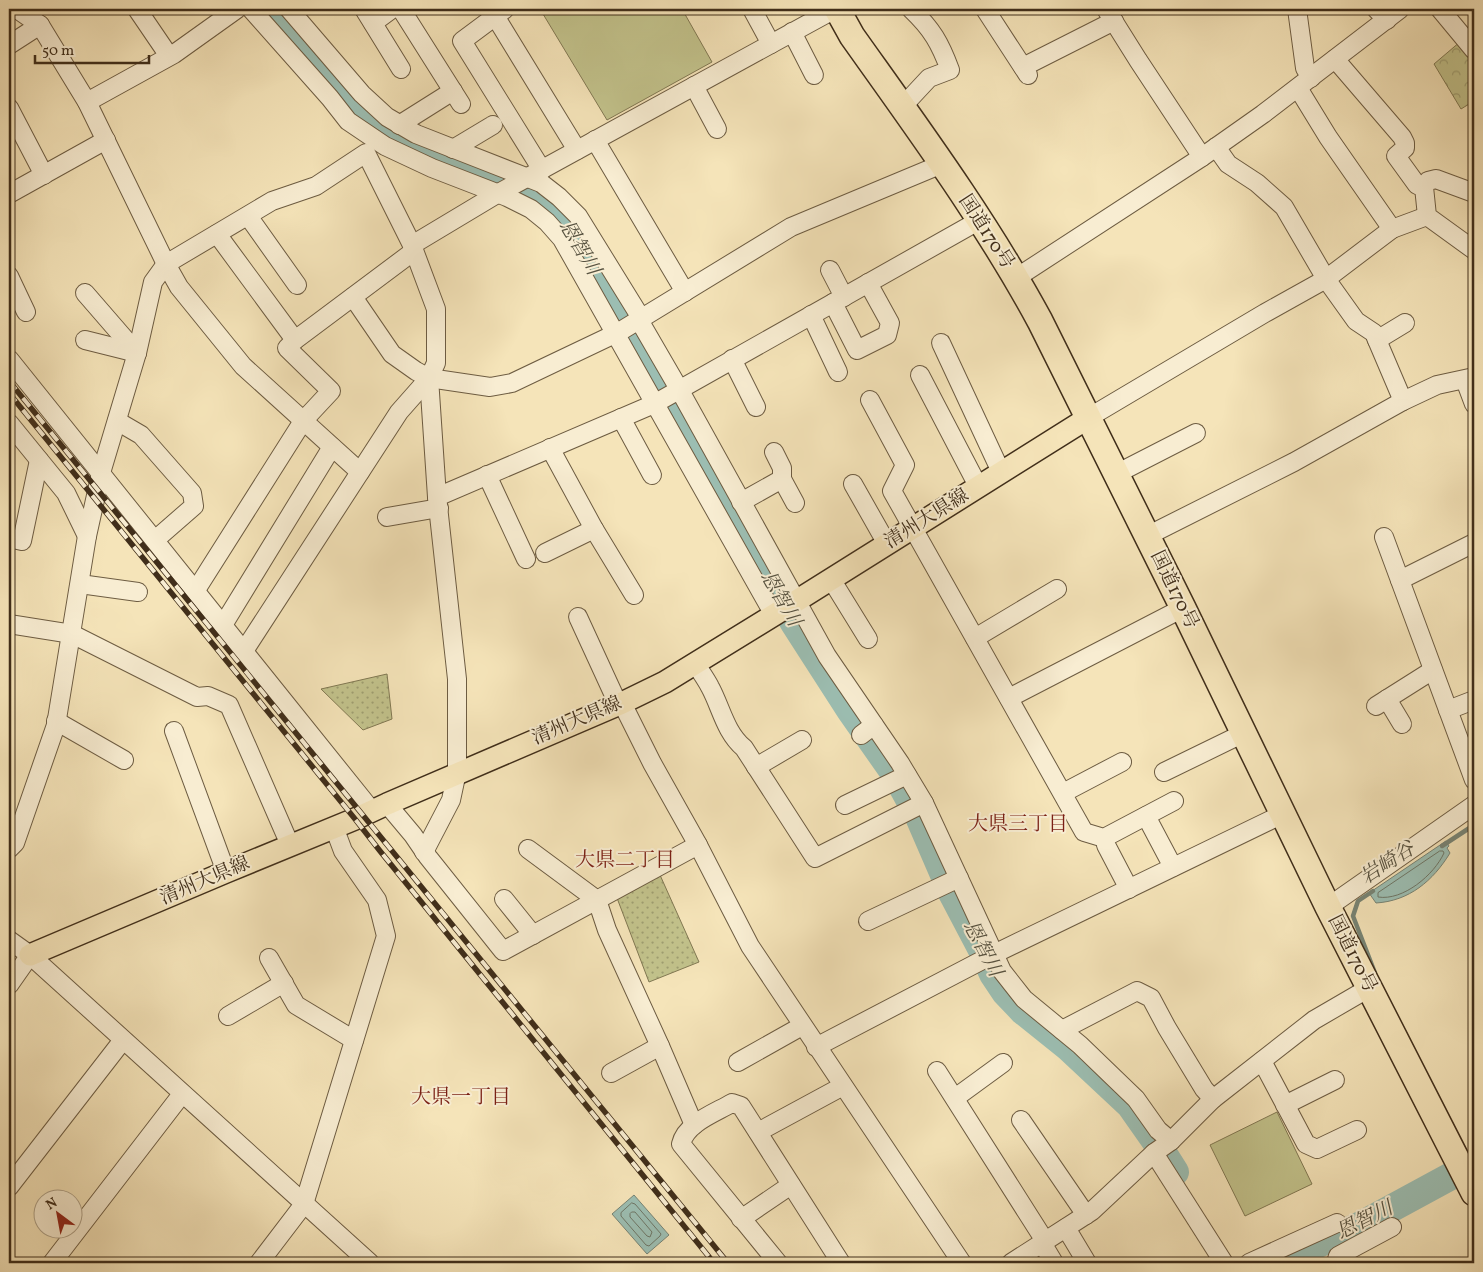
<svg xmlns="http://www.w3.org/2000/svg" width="1483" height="1272" viewBox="0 0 1483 1272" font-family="Vollkorn,'Noto Serif JP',serif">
<defs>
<pattern id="forest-crowns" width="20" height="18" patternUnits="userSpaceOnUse" patternTransform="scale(1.25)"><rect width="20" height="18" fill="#c2c28b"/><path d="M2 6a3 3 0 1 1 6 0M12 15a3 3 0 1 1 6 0" fill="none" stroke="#9f9e71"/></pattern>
<pattern id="park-dots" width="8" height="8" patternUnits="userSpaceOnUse" patternTransform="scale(1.25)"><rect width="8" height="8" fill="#c2c28b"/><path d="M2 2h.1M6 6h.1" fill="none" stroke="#9f9e71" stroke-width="1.8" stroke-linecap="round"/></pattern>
</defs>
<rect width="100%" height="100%" fill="#f5e4b9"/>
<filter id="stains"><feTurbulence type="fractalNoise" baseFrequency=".004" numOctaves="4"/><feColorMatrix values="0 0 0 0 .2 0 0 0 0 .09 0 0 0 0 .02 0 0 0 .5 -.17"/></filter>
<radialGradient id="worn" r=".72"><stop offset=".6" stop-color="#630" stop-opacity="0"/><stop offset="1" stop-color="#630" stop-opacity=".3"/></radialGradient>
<polygon fill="url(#forest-crowns)" stroke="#817852" points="1474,30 1474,101 1461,109 1434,64"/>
<g fill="url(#park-dots)" stroke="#817852">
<polygon points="387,674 392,719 363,730 321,689"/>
<polygon points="660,875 699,962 649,982 617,898"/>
</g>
<g fill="#c2c28b" stroke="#817852">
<polygon points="540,9 682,9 712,62 607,120"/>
<polygon points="1277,1112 1312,1184 1245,1216 1210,1145"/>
</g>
<g fill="#9cbeb2" stroke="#778475">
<path d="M1446 841 1449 846 1447 848 1450 853C1433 881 1409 901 1376 903L1369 893Z"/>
<polygon points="634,1195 669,1235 647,1254 612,1214"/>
</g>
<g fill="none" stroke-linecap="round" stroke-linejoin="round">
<g stroke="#6e7666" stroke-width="1">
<path d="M1440 851H1443L1444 853C1434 875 1403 901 1378 897V893Z"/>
<polygon points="632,1203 635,1204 661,1234 660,1236 649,1246 646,1245 621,1216 621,1213"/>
<polygon points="632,1212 635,1212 652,1232 650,1237 647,1236 630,1217 630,1214"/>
</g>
<g stroke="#778475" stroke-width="4.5">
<polyline points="1442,846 1474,825"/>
<polyline points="1373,891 1358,901 1353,916 1375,973"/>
</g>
<g stroke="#9cbeb2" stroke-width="28">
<polyline points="266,9 356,110 403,143 534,194 563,218 621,315 794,623 850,710 897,777 919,817 951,891 982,950 993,974 1005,992 1023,1011 1068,1047 1130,1105 1156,1142 1175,1172"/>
<polyline points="1275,1263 1359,1226 1453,1175"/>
</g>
<g stroke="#6d5c42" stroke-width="20">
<g id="minor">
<polyline points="17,9 40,25 87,102 166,264 179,287 243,366 360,472"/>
<polyline points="137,9 169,56"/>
<polyline points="251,9 330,98 348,121 385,146 432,168 507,197 531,209 547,222 562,239 774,615"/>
<polyline points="289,9 362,94 387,117 416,134 541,183 559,197 578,216 641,318"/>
<polyline points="364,9 401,69"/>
<polyline points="401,9 461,104"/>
<polyline points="505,9 462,41 542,170"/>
<polyline points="752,9 771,44"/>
<polyline points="985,9 1028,75"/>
<polyline points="1106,9 1138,60 1202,157"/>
<polyline points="1297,9 1305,68 1311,78"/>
<polyline points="1376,9 1387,20"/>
<polyline points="1440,9 1474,50"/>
<polyline points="495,16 577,150"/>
<polyline points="373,23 392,9"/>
<polyline points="792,32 814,75"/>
<polyline points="9,45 40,25"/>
<polyline points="1335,59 1402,137 1405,143 1405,148 1396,156 1417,185 1424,187"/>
<polyline points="1023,67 1114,21"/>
<polyline points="694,86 717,129"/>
<polyline points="1298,88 1328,137 1392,229"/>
<polyline points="87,102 174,54 237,9"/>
<path d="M902 107 929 78 950 70C940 43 932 29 911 9"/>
<polyline points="9,108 44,175"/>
<polyline points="399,125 453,91"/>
<polyline points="595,140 685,292"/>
<polyline points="1216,147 1228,164 1257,183 1284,207 1326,279 1356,321 1374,333 1403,401"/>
<polyline points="453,149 493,125"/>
<polyline points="1474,193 1436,179 1428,181 1424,187 1427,216 1474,250"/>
<polyline points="9,194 106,140"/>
<polyline points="248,216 297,285"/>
<polyline points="217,234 295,340 414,251"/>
<polyline points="412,245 497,194 835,9"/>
<polyline points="830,270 844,297"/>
<polyline points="9,276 26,312"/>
<polyline points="1016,278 1202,157 1263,114 1400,9"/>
<polyline points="85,293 137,353"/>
<polyline points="353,297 392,354 416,371 429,378 490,387 512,383 619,332 791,227 942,164"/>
<polyline points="833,303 857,350 887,335 890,323 868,283"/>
<polyline points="811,315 838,372"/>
<polyline points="639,320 679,389 827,656 900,763 924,803 1002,971 1024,999 1080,1045 1136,1099 1158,1130 1171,1141"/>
<polyline points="85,340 137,353"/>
<polyline points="1377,340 1405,323"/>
<polyline points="941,343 1001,472"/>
<polyline points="9,359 372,811"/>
<polyline points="732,359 756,407"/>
<polyline points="920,375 978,486"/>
<polyline points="1465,380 1474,404"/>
<polyline points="870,400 905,465 892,491 1084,832 1104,838 1174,801"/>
<polyline points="621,418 652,475"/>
<polyline points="1088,418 1265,313 1326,279 1392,229 1427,216"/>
<polyline points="117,421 141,435 192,493 194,506 155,540"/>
<polyline points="9,423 66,493 87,536"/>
<polyline points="550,448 594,529 634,595"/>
<polyline points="774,452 782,468 782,479 795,503"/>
<polyline points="1116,474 1196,433"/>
<polyline points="487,475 526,559"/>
<polyline points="853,484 887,544"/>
<polyline points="437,497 654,404 980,220"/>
<polyline points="741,502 782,479"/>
<polyline points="387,517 439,508"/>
<polyline points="1147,536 1294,462 1403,401 1437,385 1474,377"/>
<polyline points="1384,537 1474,780"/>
<polyline points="9,538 22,541 39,460"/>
<polyline points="545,553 594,529"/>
<polyline points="831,579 868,639"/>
<polyline points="1400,580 1474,543"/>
<polyline points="80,584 138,592"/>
<polyline points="196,590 303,421 331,391 287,348 295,340"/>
<polyline points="578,617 618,704"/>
<polyline points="9,624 72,634 197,697 208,696 229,705 290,845"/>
<polyline points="223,625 332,447"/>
<polyline points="975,638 1057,589"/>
<path d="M695 663C700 671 706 679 710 687 721 707 725 732 744 748L815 858 924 803"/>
<polyline points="1009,698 1183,608"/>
<polyline points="1387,699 1402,724"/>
<polyline points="622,703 652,763 698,845 750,946 962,1263"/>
<polyline points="1376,706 1433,670"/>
<polyline points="1448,710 1474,700"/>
<polyline points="56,721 124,760"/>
<polyline points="174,731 226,872"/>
<polyline points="861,735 874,725"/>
<polyline points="756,767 802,740"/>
<polyline points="1164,772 1244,733"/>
<polyline points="1063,793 1122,762"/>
<polyline points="387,804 413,835 428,857 503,951 698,845"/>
<polyline points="845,805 907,775"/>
<polyline points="1146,816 1173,867"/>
<polyline points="1106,845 1129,889"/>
<polyline points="9,849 15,843 56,725 87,536 101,473 137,353 153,282 166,264 272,201 316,186 366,153 412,245 436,309 436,363 429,378 399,412 244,651"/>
<polyline points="528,849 597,900 607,930 660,1046 694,1125"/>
<polyline points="424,852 451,800 457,772 457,679 437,497 429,378"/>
<polyline points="504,899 533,935"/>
<polyline points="1328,907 1474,805"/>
<polyline points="868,921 959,878"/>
<polyline points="9,940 30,955 370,1263"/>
<polyline points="269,958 296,1005 354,1040"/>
<polyline points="9,985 30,955"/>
<polyline points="228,1016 284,983"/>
<polyline points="1062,1030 1137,991 1151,998 1167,1028 1204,1089 1213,1099"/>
<polyline points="816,1047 994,954 1283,814"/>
<polyline points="1262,1061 1306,1144 1317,1149 1357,1130"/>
<polyline points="738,1062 802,1026"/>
<polyline points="937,1071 1045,1241"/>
<polyline points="611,1073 660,1046"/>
<polyline points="955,1098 1003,1063"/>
<polyline points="1285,1105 1335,1080"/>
<polyline points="1021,1120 1086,1215"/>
<polyline points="758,1132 843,1086"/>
<polyline points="1154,1153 1224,1263"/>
<polyline points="9,1187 123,1040"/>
<polyline points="741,1219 791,1185"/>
<polyline points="1066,1228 1087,1263"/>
<polyline points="1042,1243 1054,1263"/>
<polyline points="52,1263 182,1094"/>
<polyline points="259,1263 304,1204 386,936 377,900 343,851 334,827"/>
<path d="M778 1263 681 1144C686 1123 715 1113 732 1103L741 1106 841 1263"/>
<polyline points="1011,1263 1092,1211 1154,1153 1171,1141 1213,1099 1314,1020 1369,988"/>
<polyline points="1249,1263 1337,1223"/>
<polyline points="1336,1263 1338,1256 1392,1227"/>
</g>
</g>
<g stroke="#402e1a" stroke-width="24">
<polyline id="major" points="30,955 226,872 355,819 387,804 622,703 665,682 774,615 1088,418"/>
</g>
<g stroke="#402e1a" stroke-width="28">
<path id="highway" d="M837 9 852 36C918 129 986 221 1040 321L1183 608 1328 907 1474 1193"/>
</g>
<use href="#minor" stroke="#f8edd2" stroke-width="18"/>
<use href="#major" stroke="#f5e4b9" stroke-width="21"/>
<use href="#highway" stroke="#f5e4b9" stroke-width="25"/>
<g stroke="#402e1a" stroke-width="5.5">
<g id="rail">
<polyline points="9,381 728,1263"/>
<polyline points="9,393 355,819 380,851 714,1263"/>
</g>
</g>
<use href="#rail" stroke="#f8edd2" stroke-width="4" stroke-dasharray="11" stroke-linecap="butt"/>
</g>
<g text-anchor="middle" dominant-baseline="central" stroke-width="4" stroke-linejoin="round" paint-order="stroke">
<g font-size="19" fill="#402e1a" stroke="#f8edd2">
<text transform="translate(986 232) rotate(57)">国道170号</text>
<text transform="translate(927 519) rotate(-32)">清州大県線</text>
<text transform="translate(1174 590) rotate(64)">国道170号</text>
<text transform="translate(577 721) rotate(-23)">清州大県線</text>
<text transform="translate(205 881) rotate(-23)">清州大県線</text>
<text transform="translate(1352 954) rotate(63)">国道170号</text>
</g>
<g font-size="20" font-style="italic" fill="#575240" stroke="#f8edd2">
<text transform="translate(579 248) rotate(59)">恩智川</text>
<text transform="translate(780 599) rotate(60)">恩智川</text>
<text transform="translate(1388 864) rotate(-33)">岩崎谷</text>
<text transform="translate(982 949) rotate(62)">恩智川</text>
<text transform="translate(1365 1221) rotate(-27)">恩智川</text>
</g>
<g font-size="20" fill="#7a1f14" stroke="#f8edd2">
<text x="1018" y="825">大県三丁目</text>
<text x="625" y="861">大県二丁目</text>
<text x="461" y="1098">大県一丁目</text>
</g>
</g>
<rect width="1483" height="1272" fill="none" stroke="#f5e4b9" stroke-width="30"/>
<rect x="10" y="10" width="1463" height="1252" fill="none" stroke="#402e1a" stroke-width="2.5"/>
<rect x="15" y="15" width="1453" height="1242" fill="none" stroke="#402e1a"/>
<g transform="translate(58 1214) rotate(328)"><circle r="24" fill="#f8edd2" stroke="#aea188"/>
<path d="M0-4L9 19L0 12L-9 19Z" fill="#8f2418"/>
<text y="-8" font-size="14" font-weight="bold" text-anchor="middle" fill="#402e1a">N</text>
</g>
<path d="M35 55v8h114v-8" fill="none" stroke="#402e1a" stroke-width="2.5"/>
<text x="42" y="55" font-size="15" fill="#402e1a" stroke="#f8edd2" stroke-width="4" paint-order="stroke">50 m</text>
<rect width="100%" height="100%" filter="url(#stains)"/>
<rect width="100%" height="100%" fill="url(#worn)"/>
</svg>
